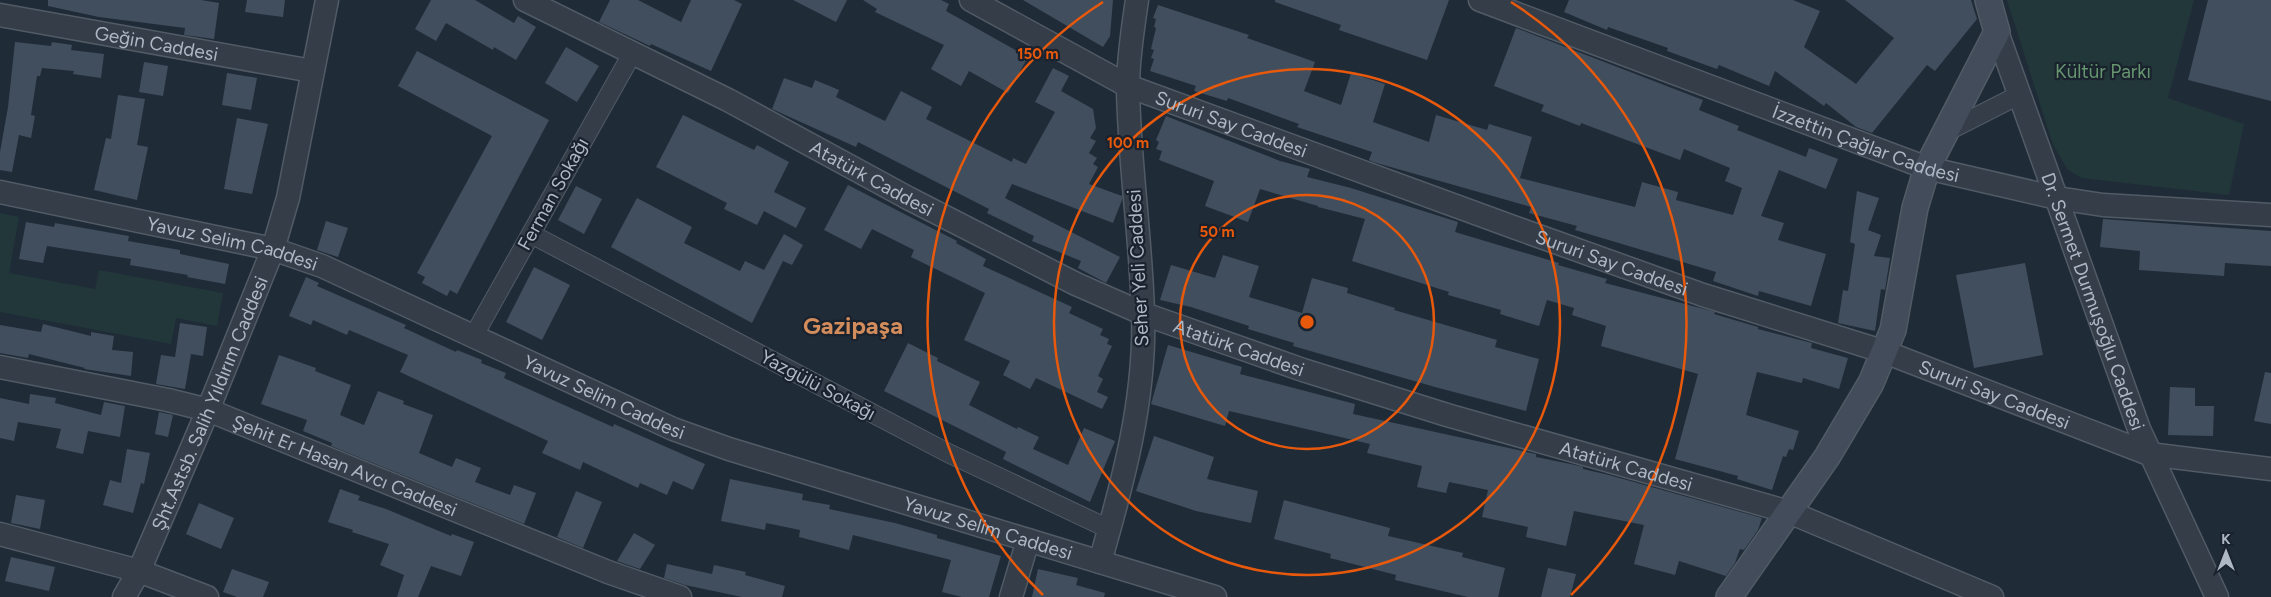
<svg xmlns="http://www.w3.org/2000/svg" width="2271" height="597" viewBox="0 0 2271 597" font-family="Figtree,sans-serif">
<rect width="100%" height="100%" fill="#202b38"/>
<g fill="#223739">
<polygon points="2007,0 2194,0 2168,98 2244,124 2229,195 2082,178 2068,170 2053,145"/>
<polygon points="0,213 19,217 9,273 95,289 99,270 223,293 217,326 176,318 171,344 0,312"/>
</g>
<g fill="#414e5d">
<polygon points="48,0 201,0 219,3 214,39 184,35 185,28 99,17 48,6"/>
<polygon points="247,0 285,0 283,17 245,12"/>
<polygon points="431,0 475,0 514,23 518,16 536,27 516,60 494,47 493,50 446,23 436,41 415,29"/>
<polygon points="610,0 638,0 681,22 691,0 734,0 742,4 711,71 651,44 650,46 599,22"/>
<polygon points="793,0 847,0 836,22"/>
<polygon points="863,0 941,0 949,4 946,11 1028,57 1008,93 969,71 961,86 931,69 944,45 875,12 877,9"/>
<polygon points="1023,0 1113,0 1110,36 1103,47"/>
<polygon points="1275,0 1449,0 1427,60 1339,30 1341,25 1275,2"/>
<polygon points="1569,0 1793,0 1820,11 1804,47 1856,84 1894,38 1845,0 1971,0 1977,19 1935,71 1927,65 1872,133 1856,127 1826,103 1824,106 1775,71 1769,86 1719,65 1717,69 1667,51 1668,48 1608,27 1607,30 1564,12"/>
<polygon points="2208,0 2271,0 2271,101 2188,80"/>
<polygon points="1158,5 1249,35 1247,38 1315,62 1304,91 1341,105 1351,73 1385,84 1373,122 1429,142 1436,115 1487,130 1489,124 1532,137 1520,178 1635,207 1642,182 1678,192 1676,200 1733,215 1742,188 1725,181 1730,168 1684,149 1680,160 1581,123 1580,126 1541,111 1544,105 1494,86 1516,28 1703,100 1699,110 1739,126 1737,130 1806,157 1809,148 1838,159 1826,189 1779,170 1761,216 1784,223 1778,240 1826,254 1811,306 1759,291 1758,296 1713,281 1716,272 1575,230 1577,226 1529,213 1531,207 1373,162 1369,160 1372,152 1297,127 1299,124 1228,98 1227,101 1194,91 1196,86 1150,71 1154,59 1151,58 1154,50 1151,49 1156,28 1154,27 1156,19 1153,18"/>
<polygon points="15,42 51,46 52,42 72,45 71,50 104,54 101,78 73,74 74,71 42,68 40,76 37,76 31,115 35,116 31,138 19,135 12,172 0,170 0,152 8,107"/>
<polygon points="566,47 599,66 577,102 545,83"/>
<polygon points="417,51 549,120 457,294 450,290 447,296 422,283 425,277 417,273 492,136 398,86"/>
<polygon points="144,62 168,66 163,96 139,92"/>
<polygon points="1053,68 1069,76 1061,91 1093,109 1096,128 1090,138 1096,141 1089,153 1097,158 1093,164 1098,167 1089,184 1122,196 1122,200 1113,223 1012,184 1005,198 1120,257 1106,283 1078,268 1081,261 1032,241 1034,236 987,213 989,209 858,142 856,147 772,109 784,78 812,88 815,80 839,90 836,97 885,121 901,91 932,107 926,119 1012,162 1013,158 1026,164 1055,112 1035,102"/>
<polygon points="227,73 257,78 251,110 222,105"/>
<polygon points="118,95 145,99 137,145 148,147 137,200 94,190 106,138 111,139"/>
<polygon points="683,115 754,150 757,145 789,162 774,192 806,208 796,228 764,211 757,225 724,209 727,203 656,167"/>
<polygon points="1166,116 1280,161 1310,169 1307,177 1351,188 1458,222 1455,232 1559,263 1558,265 1607,279 1605,283 1708,310 1715,312 1714,314 1758,327 1758,329 1812,343 1811,348 1848,358 1839,389 1803,378 1802,383 1757,372 1746,415 1799,431 1793,450 1789,449 1786,457 1783,456 1772,490 1737,479 1738,476 1675,459 1698,374 1601,346 1606,326 1572,315 1574,308 1547,300 1539,326 1500,314 1501,310 1448,295 1449,292 1352,261 1365,219 1318,207 1318,206 1260,189 1248,222 1205,206 1214,181 1159,160 1162,151 1156,149 1159,142 1156,140"/>
<polygon points="237,118 268,124 252,194 224,189"/>
<polygon points="848,185 957,241 956,243 986,259 983,266 1072,307 1069,313 1103,329 1100,335 1109,339 1107,344 1112,346 1098,376 1103,379 1097,392 1108,397 1102,409 1036,378 1030,389 1003,375 1010,361 964,340 985,293 911,257 914,250 872,229 861,249 824,230"/>
<polygon points="576,186 602,199 584,234 558,220"/>
<polygon points="1857,191 1879,198 1868,230 1881,235 1874,256 1890,258 1885,290 1881,289 1875,331 1838,323 1843,290 1848,291 1855,244 1850,242"/>
<polygon points="637,198 692,227 684,243 740,271 745,261 764,270 784,234 803,245 792,265 783,261 752,323 611,247"/>
<polygon points="2103,219 2271,231 2271,266 2225,263 2224,276 2139,270 2140,251 2100,247"/>
<polygon points="326,221 348,228 338,257 317,250"/>
<polygon points="26,222 54,227 55,223 129,236 128,241 180,250 180,254 229,264 225,284 187,277 188,275 130,265 131,259 47,246 43,263 19,259"/>
<polygon points="1223,255 1259,266 1249,297 1302,313 1312,278 1348,288 1347,293 1395,308 1394,310 1497,340 1495,347 1539,359 1526,411 1435,387 1293,346 1294,343 1248,329 1249,326 1191,307 1160,300 1171,265 1215,278"/>
<polygon points="2025,263 2043,355 1974,368 1956,275"/>
<polygon points="534,267 570,285 542,340 506,322"/>
<polygon points="306,277 319,283 317,286 406,325 404,328 456,352 457,350 482,360 481,363 506,373 504,378 613,427 614,424 705,464 693,490 673,481 667,495 640,483 638,488 583,462 580,470 542,453 548,441 400,372 408,355 349,330 347,335 313,320 311,325 289,316"/>
<polygon points="180,323 207,327 203,356 191,354 185,389 156,384 161,355 175,357"/>
<polygon points="43,324 91,336 91,332 114,336 112,350 133,352 131,376 84,369 85,368 29,354 28,358 0,353 0,325 41,332"/>
<polygon points="908,343 938,358 937,361 980,382 969,405 1017,429 1018,427 1039,437 1033,449 1068,465 1084,428 1115,441 1090,502 1003,459 1006,452 884,391"/>
<polygon points="1168,345 1242,367 1240,374 1355,404 1353,414 1536,454 1536,457 1580,466 1583,467 1583,469 1609,475 1762,518 1758,530 1744,550 1740,549 1735,563 1726,576 1679,561 1675,575 1634,564 1644,525 1574,511 1566,546 1526,537 1528,527 1482,517 1488,490 1449,482 1446,493 1417,487 1422,466 1367,453 1370,444 1229,411 1225,426 1151,404"/>
<polygon points="279,355 316,368 315,371 351,385 340,415 364,425 378,391 404,401 403,404 433,415 419,453 452,467 456,458 481,468 475,482 510,495 514,485 536,493 524,524 331,446 332,443 303,431 307,420 261,404"/>
<polygon points="2265,372 2271,373 2271,424 2254,421"/>
<polygon points="2170,387 2195,388 2195,406 2214,406 2213,436 2168,435"/>
<polygon points="30,394 56,398 55,403 101,415 104,402 125,406 120,437 88,431 83,454 56,448 61,429 18,422 14,441 0,438 0,398 29,404"/>
<polygon points="159,412 173,415 168,437 155,434"/>
<polygon points="1154,436 1214,457 1207,479 1258,491 1251,523 1196,511 1136,491"/>
<polygon points="127,449 150,453 144,484 141,483 133,513 103,505 110,480 121,483"/>
<polygon points="730,479 803,494 802,500 830,505 829,509 895,523 937,535 937,538 1001,556 989,597 962,597 942,592 951,560 853,535 849,550 799,537 800,530 766,523 765,530 721,521"/>
<polygon points="340,489 360,496 358,500 386,509 451,536 452,534 474,542 461,576 431,566 418,597 397,597 404,575 380,565 389,544 352,532 353,530 328,522"/>
<polygon points="576,491 602,502 583,548 557,537"/>
<polygon points="16,495 45,500 40,529 11,523"/>
<polygon points="1284,500 1390,528 1388,536 1463,553 1462,557 1505,568 1498,597 1468,597 1395,580 1396,575 1330,558 1331,554 1274,539"/>
<polygon points="199,503 234,518 221,549 186,534"/>
<polygon points="634,533 655,545 640,569 617,561"/>
<polygon points="11,557 55,567 49,591 5,581"/>
<polygon points="667,564 712,574 714,565 746,572 745,575 785,586 782,597 742,597 685,585 664,578"/>
<polygon points="1548,568 1576,574 1570,597 1541,597"/>
<polygon points="232,569 269,582 263,597 237,597 223,592"/>
<polygon points="1038,569 1078,578 1076,585 1105,593 1104,597 1032,597"/>
</g>
<g fill="none" stroke-linecap="round" stroke-linejoin="round">
<g stroke="#515b66" stroke-width="20">
<g id="minor">
<polyline points="1944,133 2019,95"/>
<polyline points="531,234 948,453 1109,529"/>
<polyline points="473,337 633,52"/>
</g>
</g>
<g stroke="#515b66" stroke-width="25">
<g id="tertiary">
<path id="s1" d="M525 0 728 100 908 198 1076 284 1144 314 1303 370 1447 415 1789 512 1992 597"/>
<path id="s2" d="M971 0 1128 86 1516 228 1703 295 1885 352 2149 454 2271 469"/>
<path id="s3" d="M1480 0 1927 168 2057 198 2103 205 2271 215"/>
<path id="s4" d="M0 15 312 71"/>
<path id="s5" d="M1997 32 2139 429 2217 597"/>
<path id="s6" d="M0 192 273 249 322 266 673 429 729 449 1215 597"/>
<path id="s7" d="M0 367 168 400 208 410 608 572 680 597"/>
<polyline points="0,534 139,571 207,597"/>
<path d="M1100 562C1123 482 1146 398 1143 313 1141 238 1129 162 1128 87 1128 58 1133 28 1137 0"/>
<path id="s8" d="M124 597 139 571 208 410 273 249 288 198 327 0"/>
<polyline points="1011,597 1028,540"/>
</g>
</g>
<g stroke="#515b66" stroke-width="28">
<polyline id="secondary" points="1729,597 1827,457 1871,383 1893,330 1915,208 1927,168 1997,32 1988,0"/>
</g>
<use href="#minor" stroke="#343d48" stroke-width="18"/>
<use href="#tertiary" stroke="#343d48" stroke-width="22"/>
<use href="#secondary" stroke="#424c5b" stroke-width="25"/>
</g>
<g fill="none" stroke="#e8590c" stroke-width="2.5">
<circle cx="1307" cy="322" r="127"/>
<circle cx="1307" cy="322" r="253"/>
<path d="M1043 595A380 380 0 0 1 1103 2M1511 2A380 380 0 0 1 1571 595"/>
</g>
<g text-anchor="middle" dominant-baseline="central" stroke-width="4.5" stroke-linejoin="round" paint-order="stroke">
<g font-size="19" fill="#aeb8c5" stroke="#19222d">
<text stroke="none"><textPath href="#s4" startOffset="159">Geğin Caddesi</textPath></text>
<text stroke="none"><textPath href="#s2" startOffset="289">Sururi Say Caddesi</textPath></text>
<text stroke="none"><textPath href="#s3" startOffset="412">İzzettin Çağlar Caddesi</textPath></text>
<text stroke="none"><textPath href="#s1" startOffset="390">Atatürk Caddesi</textPath></text>
<text transform="translate(553 194) rotate(-61)">Ferman Sokağı</text>
<text stroke="none"><textPath href="#s6" startOffset="238">Yavuz Selim Caddesi</textPath></text>
<text stroke="none"><textPath href="#s2" startOffset="694">Sururi Say Caddesi</textPath></text>
<text transform="translate(1138 268) rotate(-93)">Seher Yeli Caddesi</text>
<text stroke="none"><textPath href="#s5" startOffset="286">Dr. Sermet Durmuşoğlu Caddesi</textPath></text>
<text stroke="none"><textPath href="#s1" startOffset="795">Atatürk Caddesi</textPath></text>
<text transform="translate(818 385) rotate(28)">Yazgülü Sokağı</text>
<text stroke="none"><textPath href="#s2" startOffset="1099">Sururi Say Caddesi</textPath></text>
<text stroke="none"><textPath href="#s6" startOffset="642">Yavuz Selim Caddesi</textPath></text>
<text stroke="none"><textPath href="#s8" startOffset="212">Şht.Astsb. Salih Yıldırım Caddesi</textPath></text>
<text stroke="none"><textPath href="#s7" startOffset="360">Şehit Er Hasan Avcı Caddesi</textPath></text>
<text stroke="none"><textPath href="#s1" startOffset="1200">Atatürk Caddesi</textPath></text>
<text stroke="none"><textPath href="#s6" startOffset="1048">Yavuz Selim Caddesi</textPath></text>
</g>
<g font-size="19" fill="#66956f" stroke="#19222d">
<text x="2103" y="71">Kültür Parkı</text>
</g>
<g font-size="24" font-weight="bold" fill="#d38c5b" stroke="#19222d">
<text x="853" y="325">Gazipaşa</text>
</g>
</g>
<circle cx="1307" cy="322" r="8" fill="#e8590c" stroke="#19222d" stroke-width="2.5"/>
<g font-size="15" text-anchor="middle" font-weight="bold" fill="#e8590c" stroke="#19222d" stroke-width="4.5" stroke-linejoin="round" paint-order="stroke">
<text x="1038" y="59">150 m</text>
<text x="1128" y="148">100 m</text>
<text x="1217" y="237">50 m</text>
</g>
<g transform="translate(2226 552)" stroke="#19222d" stroke-width="4" paint-order="stroke">
<path d="M0-4L9 19L0 12L-9 19Z" fill="#aeb8c5"/>
<text y="-8" font-size="14" font-weight="bold" text-anchor="middle" fill="#aeb8c5">K</text>
</g>
</svg>
